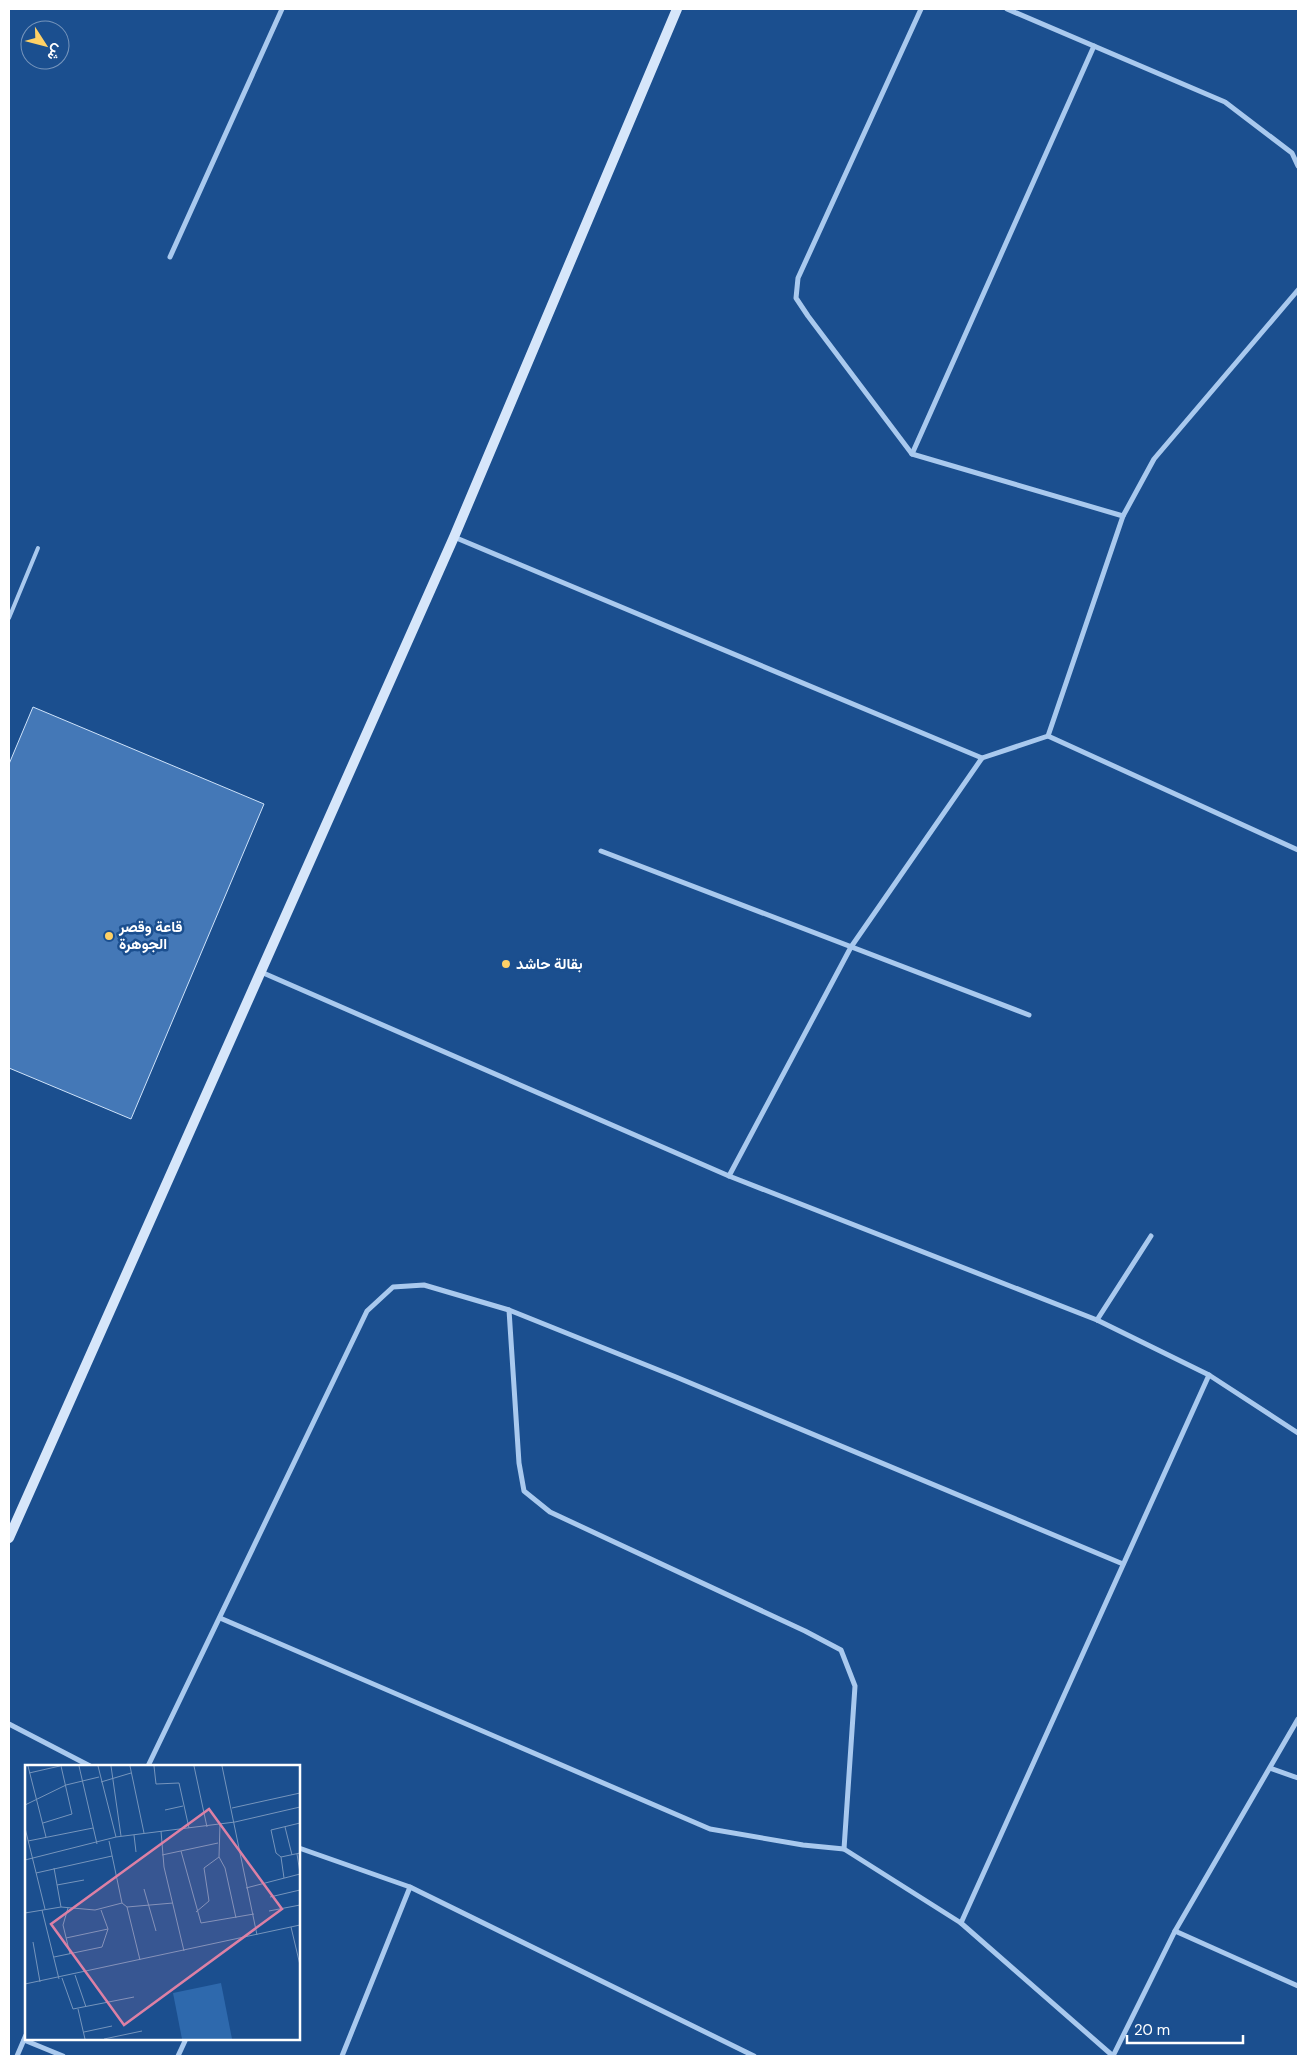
<svg xmlns="http://www.w3.org/2000/svg" width="1307" height="2065" viewBox="0 0 1307 2065" font-family="'DM Sans',Vazirmatn,sans-serif">
<rect width="100%" height="100%" fill="#1b4f8f"/>
<polygon fill="#4478b7" stroke="#cfe3fa" points="33,707 264,804 131,1119 9,1068 9,764"/>
<g fill="none" stroke-linecap="round" stroke-linejoin="round">
<polyline stroke="#a9c9ee" stroke-width="4" points="9,618 38,548"/>
<g stroke="#a9c9ee" stroke-width="5">
<polyline points="921,9 798,278 796,298 808,316 912,454 1123,516"/>
<polyline points="1007,9 1225,102 1292,153 1298,166"/>
<polyline points="170,257 282,9"/>
<polyline points="912,454 1094,46"/>
<polyline points="454,537 982,758"/>
<polyline points="1048,736 1298,850"/>
<polyline points="601,851 1029,1015"/>
<polyline points="261,972 729,1176 1097,1320 1209,1375 1298,1433"/>
<polyline points="729,1176 851,947 982,758 1048,736 1123,516 1154,459 1298,290"/>
<polyline points="509,1310 519,1463 524,1491 550,1512 805,1631 841,1650 855,1686 844,1849"/>
<polyline points="1097,1320 1151,1236"/>
<polyline points="220,1618 710,1829 803,1845 844,1849 961,1923 1113,2056"/>
<polyline points="9,1724 90,1766"/>
<polyline points="148,1766 367,1311 393,1287 424,1285 509,1310 676,1377 1123,1564"/>
<polyline points="1270,1768 1298,1778"/>
<polyline points="299,1848 410,1887 754,2056"/>
<polyline points="961,1923 1209,1375"/>
<polyline points="1175,1931 1298,1986"/>
<polyline points="24,2040 63,2056"/>
<polyline points="17,2056 26,2035"/>
<polyline points="178,2056 185,2041"/>
<polyline points="342,2056 410,1887"/>
<polyline points="1113,2056 1175,1931 1298,1719"/>
</g>
<polyline stroke="#d6e6fa" stroke-width="10" points="9,1538 454,537 677,9"/>
</g>
<g fill="#ffd166" stroke="#1b4f8f" stroke-width="2">
<circle cx="109" cy="936" r="5"/>
<circle cx="506" cy="964" r="5"/>
</g>
<g text-anchor="middle" dominant-baseline="central" stroke-width="5" stroke-linejoin="round" paint-order="stroke">
<g font-size="15" font-weight="bold" fill="#fff" stroke="#1b4f8f" text-anchor="start">
<text x="119" y="927">قاعة وقصر<tspan x="119" dy="17">الجوهرة</tspan></text>
<text x="516" y="964">بقالة حاشد</text>
</g>
</g>
<g transform="translate(25 1765)">
<rect width="275" height="275" fill="#1b4f8f"/>
<path d="M196 218 207 274H157L148 228Z" fill="#2e69ad"/>
<path fill="none" stroke="#7695bc" stroke-width="1" d="M3 1 21 72M54 1 72 79M73 1 91 72M86 1 96 71M105 1 119 68M129 1 131 19 154 18 164 63M169 1 182 62M197 1 232 170M4 8 35 1M76 17 106 8M0 40 41 20 74 12M207 43 275 28M140 45 158 41M18 58 47 49 36 1M195 59 194 92 200 103 211 153M260 62 267 90M0 63 20 144M136 66 139 102 159 186M109 70 111 87M3 76 68 63M84 76 97 138M156 86 176 158 229 149M272 89 275 108M137 90 193 78M256 92 275 88M0 95 91 72 210 57 275 42M29 103 36 142M11 108 87 91M259 113 256 92 251 88 246 65 275 58M32 120 59 115M221 123 275 109M119 124 131 166M245 132 275 125M102 142 115 195M43 143 38 160 45 189M17 145 34 214M244 146 275 140M171 147 184 136 179 103 194 92M0 148 36 142 70 145 97 138 102 142 148 138M266 162 275 200M41 173 83 164M8 177 15 217M29 192 77 182 83 164 76 145M50 210 61 242M37 213 48 244 109 232M0 219 275 160M53 244 60 274M59 267 87 261M79 274 117 266"/>
<path fill="#dd80a5" fill-opacity="0.15" stroke="#dd80a5" stroke-width="2.5" d="M184 44 257 144 99 260 26 159Z"/>
<rect width="275" height="275" fill="none" stroke="#fff" stroke-width="2.5"/>
</g>
<rect width="1307" height="2065" fill="none" stroke="#ffffff" stroke-width="20"/>
<g transform="translate(45 45) rotate(126)"><circle r="24" fill="#1b4f8f" stroke="#7695bc"/>
<path d="M0-4L9 19L0 12L-9 19Z" fill="#ffd166"/>
<text y="-8" font-size="14" font-weight="bold" text-anchor="middle" fill="#ffffff">ش</text>
</g>
<path d="M1127 2035v8h116v-8" fill="none" stroke="#ffffff" stroke-width="2.5"/>
<text x="1134" y="2035" font-size="15" fill="#ffffff" stroke="#1b4f8f" stroke-width="4" paint-order="stroke">20 m</text>
</svg>
